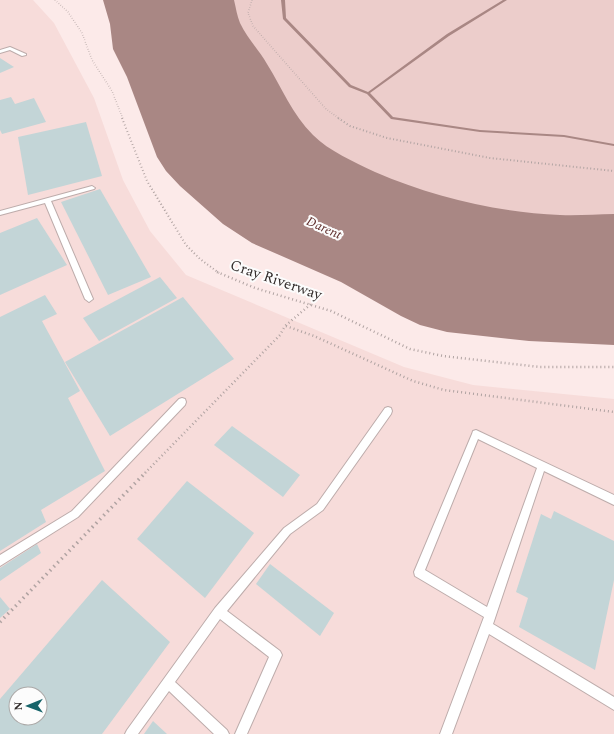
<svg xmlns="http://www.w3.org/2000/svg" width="614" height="734" viewBox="0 0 614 734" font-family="Spectral,serif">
<rect width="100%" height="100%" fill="#fceae9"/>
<path fill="#f7dcda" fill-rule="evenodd" d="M0 0H33L54 23 94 98 123 180 150 231 186 275 404 367 473 385 614 399V734H0ZM16 694H40V718H16Z"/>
<polygon fill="#eccdcb" points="194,0 614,0 614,290 298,178"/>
<path fill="#a98784" d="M103 0H234C236 8 237 16 240 23 247 38 259 50 267 64 282 88 292 114 313 135 329 151 354 162 375 172 433 197 496 212 560 215 578 216 596 214 614 214V345L529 341 447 332 420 325 401 316 341 282 252 243 223 224 180 186 166 171 157 157 127 77 113 49 110 24Z"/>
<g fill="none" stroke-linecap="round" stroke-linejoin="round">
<polygon fill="#a98784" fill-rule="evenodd" points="281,0 285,0 286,18 351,85 368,92 447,34 503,0 507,0 449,36 370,93 393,117 480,130 564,135 614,144 614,146 564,137 480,132 391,119 367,94 349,87 283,19"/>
</g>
<g fill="#c3d5d7" fill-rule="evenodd">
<polygon points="0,58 14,67 0,73"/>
<polygon points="11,97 15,104 34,98 46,122 2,134 0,130 0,100"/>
<polygon points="86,122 102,176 28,195 18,137"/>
<polygon points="100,189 151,277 108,295 61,202"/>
<polygon points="37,218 67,265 0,295 0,233"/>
<polygon points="160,277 177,298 99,341 83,318"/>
<polygon points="45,295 57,314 42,321 80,391 68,398 105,471 41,510 46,522 0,551 0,317"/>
<polygon points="183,297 234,359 110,436 65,362"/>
<polygon points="232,426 300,475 283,497 214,445"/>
<polygon points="187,481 254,533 205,598 137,539"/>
<polygon points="554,511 614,541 614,580 595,670 519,627 528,598 516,592 541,514 551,519"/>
<polygon points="37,544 41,553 0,581 0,568"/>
<polygon points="270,564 334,613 320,636 256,584"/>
<path d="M102 580 170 642 102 734H0V699ZM16 694H40V718H16Z"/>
<polygon points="0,597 10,609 0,618"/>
<polygon points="153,721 167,734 144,734"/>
</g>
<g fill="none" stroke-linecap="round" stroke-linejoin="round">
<g stroke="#bdacab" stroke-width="2">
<g id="service">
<polygon points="10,47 26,54 26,55 22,56 10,50 0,53 0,50"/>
<polygon points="92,186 95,188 94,189 51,201 93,299 89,302 85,299 45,203 0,215 0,211"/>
<polygon points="182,398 185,399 186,402 185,405 78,517 0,566 0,555 72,511 179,399"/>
<polygon points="388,407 391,408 392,411 391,414 323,510 290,534 227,611 280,651 282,655 247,734 235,734 269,657 220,619 175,682 227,730 229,734 214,734 169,691 138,734 125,734 127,730 215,608 284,528 317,504 385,408"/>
<path d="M476 430 614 495V505L544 471 493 624 614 697V710L489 634 452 734H440L484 617 415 576 414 572 472 434 473 431ZM478 439 537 468 487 607 425 570Z"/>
</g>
</g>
<g stroke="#b0a3a2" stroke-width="1.5" stroke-dasharray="0.5 2" stroke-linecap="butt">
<polyline points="55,0 68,12 82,33 92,60 112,91 123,119"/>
<polyline points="252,0 248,13 253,26 326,109 340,119"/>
</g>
<g stroke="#b0a3a2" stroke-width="2" stroke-dasharray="1 2.5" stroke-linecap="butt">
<polyline points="122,118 147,181 186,245 200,259 219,273"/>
<polyline points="338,118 350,126 387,138 490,158 614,171"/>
</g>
<g stroke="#b0a3a2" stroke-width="2.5" stroke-dasharray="1 3" stroke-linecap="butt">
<polyline points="217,272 255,288 331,311 410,349 443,356 540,367 614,367"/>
<polyline points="286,326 314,336 413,381 444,390 614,412"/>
<polyline points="145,473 280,335 285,326 311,304"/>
</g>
<polyline stroke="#b0a3a2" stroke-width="3.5" stroke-dasharray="1.5 4" stroke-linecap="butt" points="0,622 146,472"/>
<use href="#service" fill="#fff" fill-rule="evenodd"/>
</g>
<g text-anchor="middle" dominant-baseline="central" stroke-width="4" stroke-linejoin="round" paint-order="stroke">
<g font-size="13" font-style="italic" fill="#5e2c2a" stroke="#fcfcfc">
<text transform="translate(324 228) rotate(24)">Darent</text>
</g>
<g font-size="15" fill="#322c2b" stroke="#fcfcfc">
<text transform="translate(276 280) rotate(19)">Cray Riverway</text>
</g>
</g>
<g transform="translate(28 706) rotate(269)"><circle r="19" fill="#fcfcfc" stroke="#aba9a8"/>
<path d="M0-3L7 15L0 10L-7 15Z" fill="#16646a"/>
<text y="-6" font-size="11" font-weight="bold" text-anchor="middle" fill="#322c2b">N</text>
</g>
</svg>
